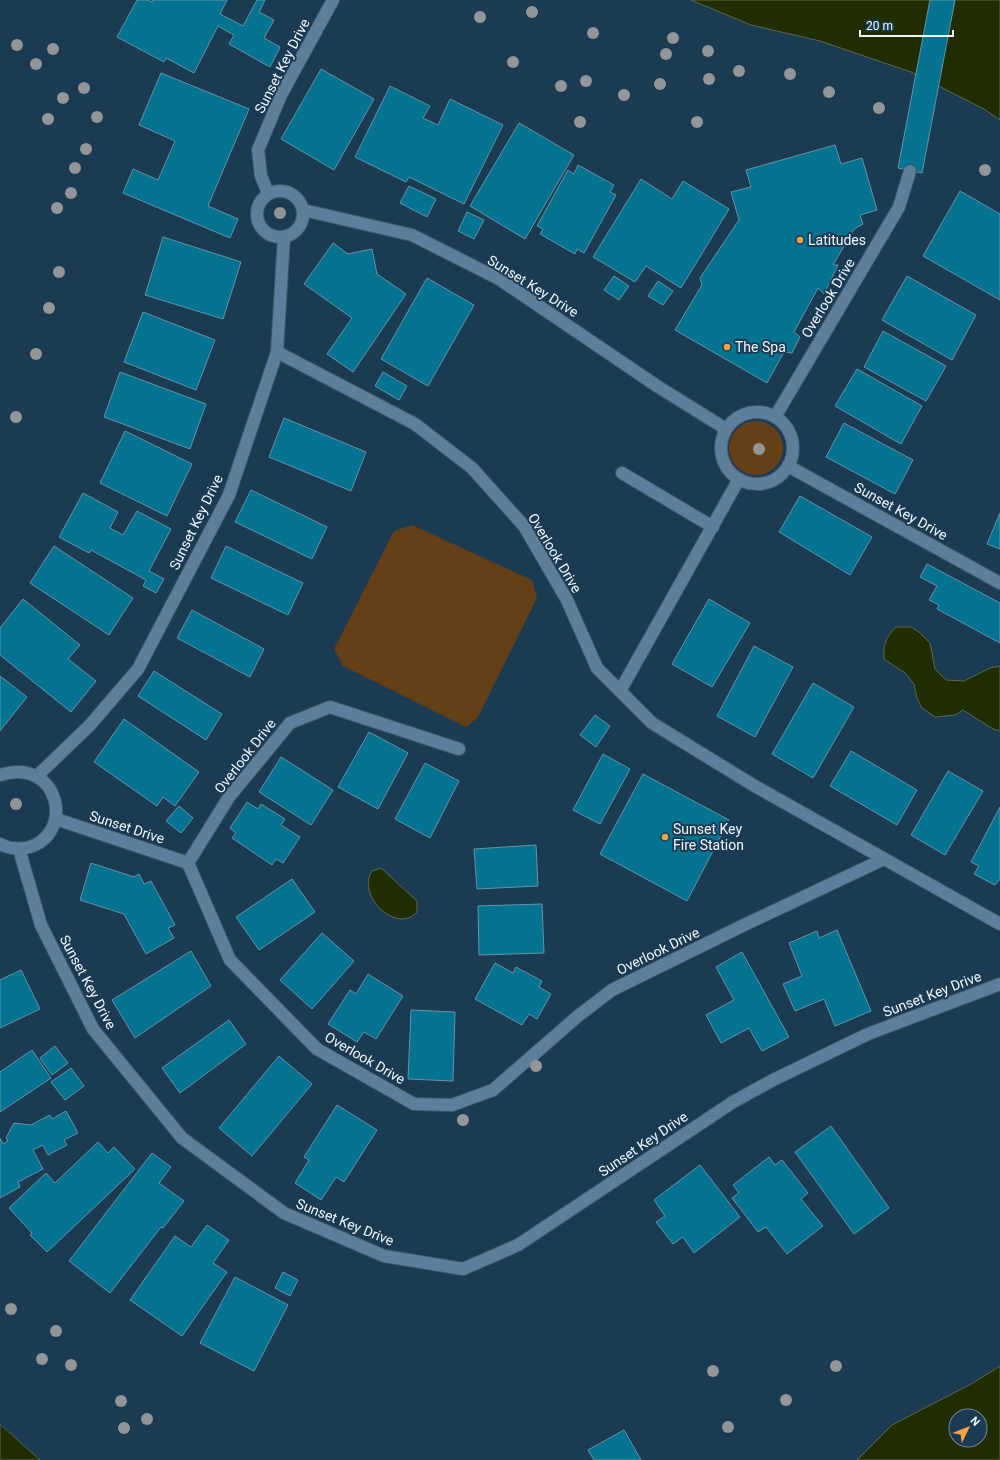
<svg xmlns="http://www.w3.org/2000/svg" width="1000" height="1460" viewBox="0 0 1000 1460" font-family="Roboto,sans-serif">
<rect width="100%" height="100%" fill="#1b3b53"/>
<g fill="#653f15">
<circle cx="756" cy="448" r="27"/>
<polygon points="412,525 532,580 537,598 478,717 466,727 343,666 334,649 394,531"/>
</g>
<g fill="#202d00" stroke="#5e694c" fill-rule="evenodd">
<polygon points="691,0 1000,0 1000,120 984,109 911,72 820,41 751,25"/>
<path d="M896 627H911L919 632 930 643 935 669 946 680 964 681 990 668 1000 666V731L993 729 963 710 955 715 935 717 922 708 917 698 914 684 905 673 884 659C883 645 886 637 896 627Z"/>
<path d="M381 868 417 901V912C397 935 356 896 372 871Z"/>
<path d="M1000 1366V1460H857L892 1425 973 1383ZM956 1416H980V1440H956Z"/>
<polygon points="0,1424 40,1460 0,1460"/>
</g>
<polygon fill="#1b3b53" points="0,1422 41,1459 42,1460 0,1424"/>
<g fill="#037391" stroke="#6594a6">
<polygon points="137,0 148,0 152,2 153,0 227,0 220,14 243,26 257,0 265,0 259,12 274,20 264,38 280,47 270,67 229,44 234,35 218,26 194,73 166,58 164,62 117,37"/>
<polygon points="930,0 955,0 922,173 898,168"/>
<polygon points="321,69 374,99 334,170 281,139"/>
<polygon points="161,73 249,109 208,206 238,219 230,238 123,193 133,169 158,180 175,141 139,125"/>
<polygon points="390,86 430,106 423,118 438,125 450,99 503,125 464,204 409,177 406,182 355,157"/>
<polygon points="519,123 574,155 525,239 470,206"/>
<polygon points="835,145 841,164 862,158 877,210 860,215 863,224 854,229 833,265 838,265 824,294 818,288 794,332 800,337 792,353 784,352 767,383 675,330 702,285 700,278 739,220 731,192 751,187 746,170"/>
<polygon points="578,165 614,185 610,192 616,195 584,253 577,249 575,254 540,234 543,229 537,226 568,170 574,174"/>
<polygon points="641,179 672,199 683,181 729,209 681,288 646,266 635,282 593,257"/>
<polygon points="409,186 436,199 427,217 400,203"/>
<polygon points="960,191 1000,214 1000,300 923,256"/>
<polygon points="467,212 484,220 474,239 458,231"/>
<polygon points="163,237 241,262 223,319 145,295"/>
<polygon points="333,243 348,254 372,249 377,274 406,294 353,372 327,354 352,318 304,284"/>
<polygon points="614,276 629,286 619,300 604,290"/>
<polygon points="907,276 976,315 952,360 882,320"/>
<polygon points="427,278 474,305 428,386 381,359"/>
<polygon points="658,281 673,291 663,305 648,296"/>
<polygon points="143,312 215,340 196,390 124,362"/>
<polygon points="883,331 946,366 926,401 864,367"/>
<polygon points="857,369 922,406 901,444 835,406"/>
<polygon points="120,372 206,404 190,449 104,417"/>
<polygon points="383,372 407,386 399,400 375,386"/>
<polygon points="284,418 366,452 351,491 269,457"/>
<polygon points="844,423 913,460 895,494 826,457"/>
<polygon points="125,431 192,464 167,516 100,483"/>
<polygon points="251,490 327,527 312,559 235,522"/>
<polygon points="83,493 118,512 110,528 123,535 137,511 171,529 149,571 164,579 156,593 143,586 146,580 91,550 89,553 59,537"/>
<polygon points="800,496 872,537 850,575 779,532"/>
<polygon points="1000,513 1000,549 987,544"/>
<polygon points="54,546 133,598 109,635 30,583"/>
<polygon points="226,546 303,583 288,615 211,578"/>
<polygon points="927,564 1000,603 1000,643 937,609 939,605 929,600 937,586 920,577"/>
<polygon points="23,599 80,645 68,659 96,681 71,712 0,655 0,628"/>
<polygon points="709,599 750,623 712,687 672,664"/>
<polygon points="192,610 264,649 250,677 177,638"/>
<polygon points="754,646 793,667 755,737 717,716"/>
<polygon points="154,671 222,714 206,740 138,696"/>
<polygon points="0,676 27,697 0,731"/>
<polygon points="813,683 854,707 813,778 772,754"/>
<polygon points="595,715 610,726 596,747 580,735"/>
<polygon points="124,719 199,772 175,806 163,797 157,806 94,762"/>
<polygon points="369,732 408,753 378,809 338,787"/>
<polygon points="851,751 917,790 897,825 830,786"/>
<polygon points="603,754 630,769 600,824 573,810"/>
<polygon points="281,757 333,790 311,825 259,792"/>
<polygon points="425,763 459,781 430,838 395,819"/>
<polygon points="948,771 983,791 945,855 911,835"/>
<polygon points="643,774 729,820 687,901 600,854"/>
<polygon points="247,802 258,809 261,804 285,819 281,825 300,837 283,863 276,859 272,865 232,838 236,833 230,828"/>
<polygon points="179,806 193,818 181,833 166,821"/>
<polygon points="1000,807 1000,879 995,885 974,874 979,866 971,862"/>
<polygon points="536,845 538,886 477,889 474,849"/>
<polygon points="91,863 134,877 139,874 144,884 151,881 175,925 168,928 174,938 146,954 124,914 80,900"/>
<polygon points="292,879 315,912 259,950 236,917"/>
<polygon points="542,904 544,953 479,955 478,906"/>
<polygon points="837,930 871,1011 835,1026 824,999 795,1011 783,984 802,976 789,943 817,931 819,938"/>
<polygon points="322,933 354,961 312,1009 280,980"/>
<polygon points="191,951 211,986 135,1038 112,1000"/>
<polygon points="742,952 789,1037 762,1051 749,1028 721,1043 706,1015 734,1000 716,967"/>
<polygon points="495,963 513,973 516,967 542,981 539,987 551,994 537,1019 529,1014 522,1025 475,999"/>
<polygon points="21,970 40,1009 0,1028 0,980"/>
<polygon points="368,974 403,996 376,1039 364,1032 357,1042 328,1024 350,990 356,994"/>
<polygon points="411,1010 455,1012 453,1081 408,1079"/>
<polygon points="229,1020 246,1044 180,1093 162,1068"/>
<polygon points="55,1046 68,1063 52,1075 40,1058"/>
<polygon points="32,1050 51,1078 0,1112 0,1072"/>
<polygon points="279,1056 312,1084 252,1156 219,1128"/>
<polygon points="71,1068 84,1086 65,1100 51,1082"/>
<polygon points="337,1105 377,1130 344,1182 336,1177 321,1200 295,1183 309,1160 304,1157"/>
<polygon points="66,1111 78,1133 64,1140 67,1145 48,1155 43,1145 33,1150 43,1169 18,1182 20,1187 0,1198 0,1138 3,1144 8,1141 6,1138 14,1123 31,1125 50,1115 52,1119"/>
<polygon points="831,1126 889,1208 854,1234 795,1152"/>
<polygon points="98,1142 108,1153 114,1147 135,1169 47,1252 30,1235 32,1233 9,1208 46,1173 55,1183"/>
<polygon points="152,1153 171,1167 159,1183 184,1201 163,1228 161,1227 110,1293 69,1261"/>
<polygon points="769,1157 775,1165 782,1160 808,1193 801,1199 823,1226 787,1254 766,1227 758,1232 732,1198 739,1193 733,1185"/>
<polygon points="700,1165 740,1217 694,1253 683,1237 673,1244 656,1222 665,1216 654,1200"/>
<polygon points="207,1225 229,1240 213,1263 227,1272 182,1336 130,1300 175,1236 191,1247"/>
<polygon points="283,1272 298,1280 290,1296 275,1288"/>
<polygon points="235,1277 288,1305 254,1371 200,1343"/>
<polygon points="624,1430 641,1460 594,1460 588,1450"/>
</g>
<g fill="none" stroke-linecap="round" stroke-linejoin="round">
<g stroke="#3f586b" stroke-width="14">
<g id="minor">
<circle cx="280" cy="214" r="23"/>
<polyline points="268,193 261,176 258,150 281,95 333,0"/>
<polyline points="303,210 412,235 499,279 657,386 726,429"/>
<polyline points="277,352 415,424 472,468 524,526 567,600 597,668 652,723 753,785 1000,924"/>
<circle cx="757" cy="448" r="36"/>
<polyline points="775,417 899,207 910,171"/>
<polyline points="788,466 1000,583"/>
<polyline points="622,473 713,527"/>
<polyline points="620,691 739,479"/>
<polyline points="459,749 330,707 290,723 229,797 188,863 230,960 317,1049 414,1104 452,1105 493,1090 578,1016 612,990 744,925 884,859"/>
<path d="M0 775C61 756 76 837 26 848 17 849 9 849 0 844"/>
<polyline points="37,776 90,725 138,669 229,495 277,352 284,237"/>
<polyline points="56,819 188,863"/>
<polyline points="19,849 41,925 93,1029 182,1138 284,1213 384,1256 463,1269 518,1245 733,1102 773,1080 868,1034 1000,984"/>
</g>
</g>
<use href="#minor" stroke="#5e7f9b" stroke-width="12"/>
</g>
<g fill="#929698">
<circle cx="532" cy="12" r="6"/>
<circle cx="480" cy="17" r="6"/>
<circle cx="593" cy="33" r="6"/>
<circle cx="673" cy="38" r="6"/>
<circle cx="17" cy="45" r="6"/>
<circle cx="53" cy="49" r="6"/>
<circle cx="708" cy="51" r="6"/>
<circle cx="666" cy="54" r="6"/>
<circle cx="513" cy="62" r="6"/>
<circle cx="36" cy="64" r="6"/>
<circle cx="739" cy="71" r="6"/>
<circle cx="790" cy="74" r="6"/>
<circle cx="709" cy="79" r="6"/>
<circle cx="586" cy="81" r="6"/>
<circle cx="660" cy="84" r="6"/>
<circle cx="561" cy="86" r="6"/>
<circle cx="84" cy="88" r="6"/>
<circle cx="829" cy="92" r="6"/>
<circle cx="624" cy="95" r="6"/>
<circle cx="63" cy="98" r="6"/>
<circle cx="879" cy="108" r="6"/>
<circle cx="97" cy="117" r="6"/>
<circle cx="48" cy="119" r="6"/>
<circle cx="580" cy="122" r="6"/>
<circle cx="697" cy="122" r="6"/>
<circle cx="86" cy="149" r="6"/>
<circle cx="75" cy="168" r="6"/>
<circle cx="985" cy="170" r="6"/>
<circle cx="71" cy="193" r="6"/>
<circle cx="57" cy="208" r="6"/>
<circle cx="280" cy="213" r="6"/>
<circle cx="59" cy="272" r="6"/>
<circle cx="49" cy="308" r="6"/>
<circle cx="36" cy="354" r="6"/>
<circle cx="16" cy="417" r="6"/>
<circle cx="759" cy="449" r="6"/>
<circle cx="16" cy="804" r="6"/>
<circle cx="536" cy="1066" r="6"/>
<circle cx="463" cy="1120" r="6"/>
<circle cx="11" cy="1309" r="6"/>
<circle cx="56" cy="1331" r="6"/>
<circle cx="42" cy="1359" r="6"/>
<circle cx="71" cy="1365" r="6"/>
<circle cx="836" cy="1366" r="6"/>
<circle cx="713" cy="1371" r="6"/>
<circle cx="786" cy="1400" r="6"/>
<circle cx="121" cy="1401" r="6"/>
<circle cx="147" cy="1419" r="6"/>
<circle cx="728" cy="1427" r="6"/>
<circle cx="124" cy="1428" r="6"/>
</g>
<g fill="#f6a247" stroke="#1b3b53" stroke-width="1.5">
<circle cx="800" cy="240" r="4"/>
<circle cx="727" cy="347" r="4"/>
<circle cx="665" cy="837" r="4"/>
</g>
<g text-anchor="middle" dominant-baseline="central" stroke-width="4" stroke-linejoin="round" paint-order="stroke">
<g font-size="14" fill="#eff6fc" stroke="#1b3b53">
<text transform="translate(282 66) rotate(-63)">Sunset Key Drive</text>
<text transform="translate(533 286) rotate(32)">Sunset Key Drive</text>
<text transform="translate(828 298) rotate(-59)">Overlook Drive</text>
<text transform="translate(901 511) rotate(29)">Sunset Key Drive</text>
<text transform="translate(196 522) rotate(-64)">Sunset Key Drive</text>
<text transform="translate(555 553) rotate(59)">Overlook Drive</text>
<text transform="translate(245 756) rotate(-52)">Overlook Drive</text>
<text transform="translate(127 827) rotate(18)">Sunset Drive</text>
<text transform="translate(658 951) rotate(-26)">Overlook Drive</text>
<text transform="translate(88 982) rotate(62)">Sunset Key Drive</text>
<text transform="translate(932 994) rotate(-21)">Sunset Key Drive</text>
<text transform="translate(365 1058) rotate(30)">Overlook Drive</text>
<text transform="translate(643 1144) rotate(-34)">Sunset Key Drive</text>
<text transform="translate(345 1222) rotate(22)">Sunset Key Drive</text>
</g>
<g font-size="14" fill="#eff6fc" stroke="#1b3b53" text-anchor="start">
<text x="808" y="240">Latitudes</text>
<text x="735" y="347">The Spa</text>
<text x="673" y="829">Sunset Key<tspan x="673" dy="16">Fire Station</tspan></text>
</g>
</g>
<g transform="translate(968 1428) rotate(47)"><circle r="19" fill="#1b3b53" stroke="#708697"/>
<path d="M0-3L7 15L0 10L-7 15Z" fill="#f6a247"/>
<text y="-6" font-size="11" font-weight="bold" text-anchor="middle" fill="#eff6fc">N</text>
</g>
<path d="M860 30v6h93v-6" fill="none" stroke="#eff6fc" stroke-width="2"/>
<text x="866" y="30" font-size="12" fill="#eff6fc" stroke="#1b3b53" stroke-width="3" paint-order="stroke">20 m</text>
</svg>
